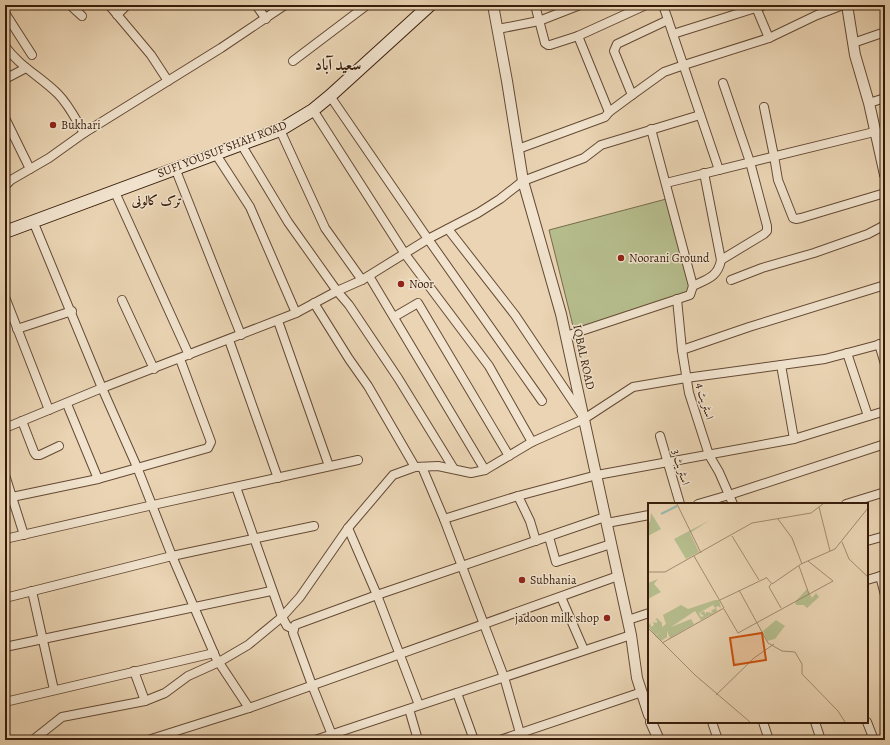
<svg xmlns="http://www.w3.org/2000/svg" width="890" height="745" viewBox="0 0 890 745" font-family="Alegreya,Amiri,serif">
<rect width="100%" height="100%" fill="#ead4b3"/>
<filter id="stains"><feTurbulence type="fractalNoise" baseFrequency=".005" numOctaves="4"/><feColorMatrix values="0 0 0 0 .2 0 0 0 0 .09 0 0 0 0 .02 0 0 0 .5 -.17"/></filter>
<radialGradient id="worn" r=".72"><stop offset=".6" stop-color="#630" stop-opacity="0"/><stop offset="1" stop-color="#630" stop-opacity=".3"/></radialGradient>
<polygon fill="#b6bd8d" stroke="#766c4b" points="670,198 693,286 690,295 575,334 549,230"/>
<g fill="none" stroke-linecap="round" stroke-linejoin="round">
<g stroke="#644a34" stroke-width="10">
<g id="minor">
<polyline points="70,5 82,16"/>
<polyline points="109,5 151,55 168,81"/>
<polyline points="256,5 266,19"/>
<polyline points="535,5 545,43 548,45 550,45 578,36 646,5"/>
<polyline points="663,5 719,170"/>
<polyline points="755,5 769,38"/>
<polyline points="5,13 32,55"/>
<polyline points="117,15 127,5"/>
<polyline points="498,29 539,21 580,5"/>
<polyline points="673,34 765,5"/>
<polyline points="578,36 609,112"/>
<polyline points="853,43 885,32"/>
<path d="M5 46C19 66 41 77 58 94 69 105 76 120 84 133"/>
<polyline points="293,61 367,5"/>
<polyline points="5,79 26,68"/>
<polyline points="632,95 614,51 617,44 668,20"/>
<polyline points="330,96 428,239 542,401"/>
<polyline points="869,103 885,98"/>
<polyline points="764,107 774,156 778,180 793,218 796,219 801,218 885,193"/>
<polyline points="313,110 405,254 489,366 532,442"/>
<polyline points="5,118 30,169"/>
<polyline points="280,130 325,228 362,280"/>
<polyline points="241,144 288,222 337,291 349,305 398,378 454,469"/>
<polyline points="518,149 605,117 609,112 632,95 664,72 684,65 769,38 817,15 843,5"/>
<polyline points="215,153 250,207 296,313"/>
<polyline points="175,168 241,335"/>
<polyline points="666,183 874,132"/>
<polyline points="5,186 11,180 49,158 84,133 221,48 285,5"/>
<polyline points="114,190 189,355"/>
<polyline points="33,221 102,388 137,467 172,556 216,658 249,708"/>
<polyline points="448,229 515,315 582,415"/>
<polyline points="721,260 764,234 767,231 767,226 750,162 723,83"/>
<polyline points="369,276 485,470"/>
<polyline points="731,280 762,268 814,253 868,234 885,225"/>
<path d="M693 286C707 279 718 277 721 260L704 173"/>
<polyline points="5,297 49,410"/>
<polyline points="677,299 682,350 689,393 709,455 719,472 733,504"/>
<polyline points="122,300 154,369"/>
<polyline points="314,303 349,359 368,386 415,467"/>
<polyline points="394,317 418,303 509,456"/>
<polyline points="278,321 329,466"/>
<polyline points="17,329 72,311"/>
<polyline points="566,336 690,295 693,286 651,129"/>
<polyline points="229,340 278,478"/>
<polyline points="879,344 885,364"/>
<polyline points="682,350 749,327 885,285"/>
<polyline points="847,353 868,416"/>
<polyline points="781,365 794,439"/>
<polyline points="67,404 98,479"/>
<polyline points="22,421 34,452 36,455 40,455 59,446"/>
<polyline points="5,428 102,388 296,313 337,291 362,280 428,239 478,213 500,199 523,181 584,158 601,145 700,115"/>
<polyline points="660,436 680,504"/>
<polyline points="422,467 444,519 504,677 522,740"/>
<polyline points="5,475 24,535"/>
<polyline points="236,487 282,617 287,626 293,629"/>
<polyline points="518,496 530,521 536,541"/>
<polyline points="12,497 98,479 208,448 211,442 180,359"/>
<polyline points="698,504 729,495 885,444"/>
<polyline points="846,504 885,492"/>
<polyline points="444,519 518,496 597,475 794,439 885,411"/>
<polyline points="607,523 649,515"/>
<polyline points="348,528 377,595 419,705"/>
<polyline points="549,537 556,562 611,544"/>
<polyline points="5,539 153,505 358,460"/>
<polyline points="867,541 885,536"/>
<polyline points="880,576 885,595"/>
<polyline points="867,580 884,575"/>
<polyline points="32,591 54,690"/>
<polyline points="561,597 584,650"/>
<polyline points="5,598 172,556 314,526"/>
<polyline points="628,620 649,613"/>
<polyline points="5,647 271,591"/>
<polyline points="134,671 145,701"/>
<polyline points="457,693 474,740"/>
<polyline points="5,702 214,653"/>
<polyline points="409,709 418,740"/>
<polyline points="712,722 718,740"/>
<polyline points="763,722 769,740"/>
<polyline points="815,722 821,740"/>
<polyline points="867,722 874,740"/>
<polyline points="33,740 62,717 145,701 165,693 188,676 219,662 248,645 282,617 300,597 348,528 393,475 415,467 438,466 471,473 485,470 532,442 584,419 633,387 686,378 825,359 885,343"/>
<polyline points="148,740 249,708 618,576"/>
<polyline points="315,740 631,635"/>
<polyline points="334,740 312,685 293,633 295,625 377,595 605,517"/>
<polyline points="500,740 642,692"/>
</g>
</g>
<g stroke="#644a34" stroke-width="12">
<g id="tertiary">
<polyline points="493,5 507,81 523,181 561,314 631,635 637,678 649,715"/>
<polyline points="847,5 855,55 869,103 885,175"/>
<polyline points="651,722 659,740"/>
</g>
</g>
<g stroke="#371c09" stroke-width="14">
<polyline id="secondary" points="5,232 280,130 313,110 330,96 430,5"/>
</g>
<use href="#minor" stroke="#f1e3ce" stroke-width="8"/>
<use href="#tertiary" stroke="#f1e3ce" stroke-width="10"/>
<use href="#secondary" stroke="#f1e3ce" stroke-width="12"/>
</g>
<g fill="#8f2418" stroke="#f1e3ce" stroke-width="1.5">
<circle cx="53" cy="125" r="4"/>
<circle cx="621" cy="258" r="4"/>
<circle cx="401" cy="284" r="4"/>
<circle cx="522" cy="580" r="4"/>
<circle cx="607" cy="618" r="4"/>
</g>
<g text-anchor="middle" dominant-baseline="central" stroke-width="3" stroke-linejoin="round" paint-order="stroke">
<g font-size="12" fill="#371c09" stroke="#f1e3ce" text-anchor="start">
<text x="61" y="125">Bukhari</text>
<text x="629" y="258">Noorani Ground</text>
<text x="409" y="284">Noor</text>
<text x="530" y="580">Subhania</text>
<text x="599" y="618" text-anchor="end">jadoon milk shop</text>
</g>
<g font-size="12" fill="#371c09" stroke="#f1e3ce">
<text transform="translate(222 149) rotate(-21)">SUFI YOUSUF SHAH ROAD</text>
<text transform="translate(584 357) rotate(78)">IQBAL ROAD</text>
<text transform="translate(705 401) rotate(74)">اسٹریٹ 4</text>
<text transform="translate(681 467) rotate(73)">اسٹریٹ 3</text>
</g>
<g font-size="13" font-weight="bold" fill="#371c09" stroke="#f1e3ce">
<text x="157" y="200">ترک کالونی</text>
</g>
<g font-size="16" font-weight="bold" fill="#371c09" stroke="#f1e3ce">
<text x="338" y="65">سعید آباد</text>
</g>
</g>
<g transform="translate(648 503)">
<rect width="220" height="220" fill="#ead4b3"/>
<path d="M3 10 13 26 0 33V19H2ZM62 17 42 30 51 49 38 56 26 36ZM10 76 6 81 13 89 0 96V80ZM159 86 164 95 168 90 171 94 159 105 156 102H148L147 99ZM67 97H71L73 105 70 103 67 105 65 102 51 110 53 114 56 113 52 110 56 108 58 112V109L65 110 63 108 68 105 69 108 53 117 47 108 23 124 43 116 46 121 22 135 19 128V134L13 138 7 133 13 129 7 132 0 123 2 120 3 124 6 122 5 119 9 120V117H7L9 115 14 120V124L18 121 15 112 33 102 40 106ZM128 117 137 123 127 136 119 138 115 128Z" fill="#b6bd8d"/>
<path fill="none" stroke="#98b8b1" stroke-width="2" d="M13 11 29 3"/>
<path fill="none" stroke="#a28a6f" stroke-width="1" d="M29 1 53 50M171 4 182 48M130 16 144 35 154 61M84 33 111 77M194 39 201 56 220 74M151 63 161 91M0 69H17L104 20 163 10 175 1M118 74 124 81 153 61 187 46 220 5M123 81 121 84 133 105M91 87 120 140 134 148 147 149 154 161V171M72 97 118 75M76 106 90 130 185 78 160 58M0 125 47 172 102 219M14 140 76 105 46 53M154 171 190 208 197 219M68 192 106 155 126 141"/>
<path fill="#cd500c" fill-opacity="0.15" stroke="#cd500c" stroke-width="2" d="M114 130 118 157 86 162 82 135Z"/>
<rect width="220" height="220" fill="none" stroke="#371c09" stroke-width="2"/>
</g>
<rect width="890" height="745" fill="none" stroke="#ead4b3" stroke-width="20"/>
<rect x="6" y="6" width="878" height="733" fill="none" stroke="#371c09" stroke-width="2"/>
<rect x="10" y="10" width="870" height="725" fill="none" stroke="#371c09"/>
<rect width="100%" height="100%" filter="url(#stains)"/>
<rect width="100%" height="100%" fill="url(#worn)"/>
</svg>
